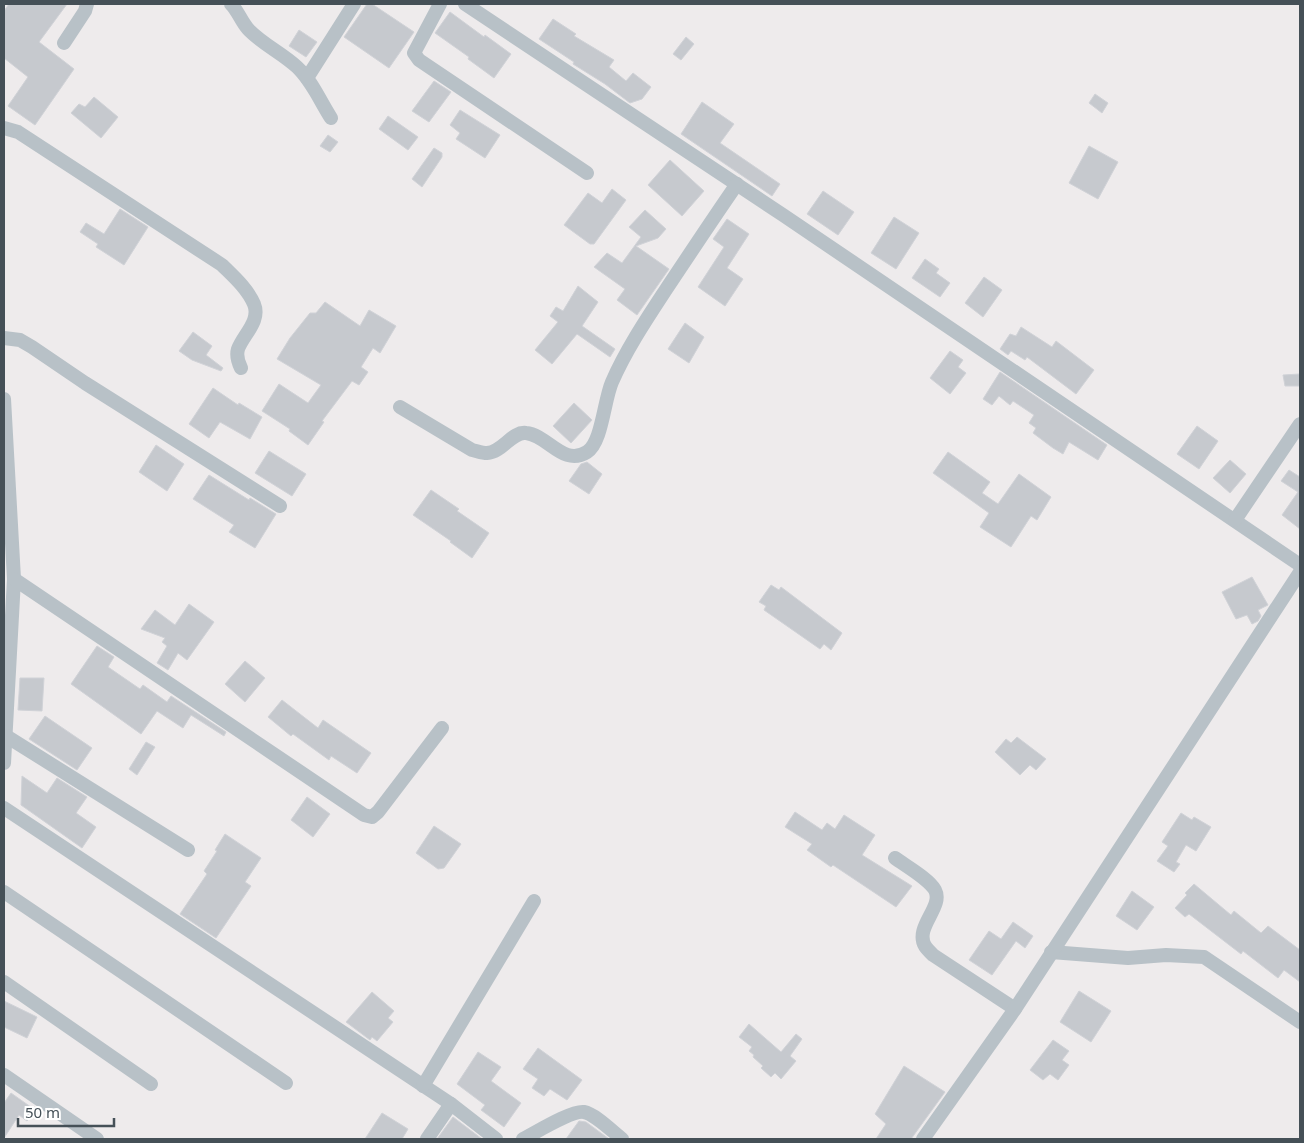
<svg xmlns="http://www.w3.org/2000/svg" width="1304" height="1143" viewBox="0 0 1304 1143" font-family="'Noto Sans',sans-serif">
<rect width="100%" height="100%" fill="#eeebec"/>
<g fill="#c6c9ce" stroke="#d0d2d7">
<polygon points="9,4 67,4 39,42 74,69 35,125 8,106 28,77 4,58 4,11"/>
<polygon points="367,4 372,4 414,32 389,68 344,37"/>
<polygon points="450,12 484,37 485,35 511,54 494,78 468,59 469,57 435,33"/>
<polygon points="553,19 576,34 574,36 614,60 609,67 626,81 633,73 651,87 642,99 630,103 605,84 573,64 574,62 539,39"/>
<polygon points="299,30 317,42 306,57 289,46"/>
<polygon points="686,37 694,44 681,60 673,54"/>
<polygon points="434,81 451,92 429,122 412,111"/>
<polygon points="1095,94 1108,103 1102,113 1089,103"/>
<polygon points="94,97 118,117 101,138 71,113 79,104 85,107"/>
<polygon points="702,102 734,124 720,143 780,184 772,196 681,134"/>
<polygon points="460,110 500,135 485,158 456,139 460,133 450,125"/>
<polygon points="388,116 418,137 408,150 379,129"/>
<polygon points="328,135 338,142 330,152 320,146"/>
<polygon points="1089,146 1118,162 1098,199 1069,183"/>
<polygon points="434,148 442,153 442,157 422,187 412,179"/>
<polygon points="670,160 704,191 682,216 648,185"/>
<polygon points="612,189 626,200 594,244 590,244 564,225 588,193 602,203"/>
<polygon points="823,191 854,212 838,235 807,214"/>
<polygon points="120,209 148,227 124,265 96,247 98,244 80,232 86,223 104,234"/>
<polygon points="645,210 666,229 658,238 636,246 669,269 637,315 617,300 625,289 594,267 607,253 622,263 641,237 629,227"/>
<polygon points="894,217 919,233 896,269 871,253"/>
<polygon points="727,219 749,234 727,268 743,279 725,306 698,287 724,247 713,239"/>
<polygon points="925,259 939,269 936,273 950,283 940,297 912,278"/>
<polygon points="984,277 1002,290 983,317 965,303"/>
<polygon points="578,286 598,302 582,326 615,349 610,357 577,334 552,364 535,350 558,322 550,316 556,307 563,311"/>
<polygon points="325,302 360,326 369,310 396,326 380,353 373,348 361,367 368,372 359,385 352,381 322,421 324,422 308,445 289,431 290,429 262,411 279,384 308,403 321,385 277,359 290,338 310,313 316,313"/>
<polygon points="685,323 704,337 689,363 668,349"/>
<polygon points="1021,327 1052,347 1056,341 1094,370 1076,394 1027,357 1025,360 1011,351 1008,355 1000,349 1010,334 1016,336"/>
<polygon points="193,332 212,346 206,355 223,368 221,371 192,360 179,351"/>
<polygon points="950,351 963,360 958,367 966,373 950,394 930,378"/>
<polygon points="1000,372 1107,445 1098,460 1069,442 1063,454 1053,448 1033,433 1036,428 1029,423 1034,415 1013,401 1010,405 999,396 992,405 983,399"/>
<polygon points="1300,374 1300,386 1285,386 1283,375"/>
<polygon points="213,388 238,405 239,403 262,417 250,439 220,422 209,438 189,424"/>
<polygon points="574,403 592,420 571,443 553,426"/>
<polygon points="1197,426 1218,441 1199,469 1177,454"/>
<polygon points="156,445 184,464 167,491 139,472"/>
<polygon points="269,451 306,474 292,496 255,473"/>
<polygon points="948,452 990,482 982,493 998,504 1019,474 1051,497 1037,520 1031,516 1011,547 980,527 989,513 933,473"/>
<polygon points="1230,460 1246,474 1230,493 1213,478"/>
<polygon points="587,462 602,474 589,494 569,481 581,464"/>
<polygon points="1289,470 1300,477 1300,529 1282,515 1298,492 1281,481"/>
<polygon points="209,475 249,500 250,498 276,514 255,548 229,532 234,525 193,499"/>
<polygon points="431,490 459,509 457,511 489,533 472,558 450,542 451,541 413,515"/>
<polygon points="1252,577 1268,605 1258,610 1261,616 1258,621 1252,624 1247,615 1236,619 1222,592"/>
<polygon points="771,585 779,590 781,587 842,633 831,650 824,644 820,649 764,610 766,606 759,602"/>
<polygon points="189,604 214,622 187,660 178,653 168,670 157,663 167,646 162,642 165,638 141,629 155,610 175,625"/>
<polygon points="97,646 114,657 108,667 140,689 143,685 167,702 171,696 226,732 224,736 191,715 183,728 157,711 141,734 71,684"/>
<polygon points="245,661 265,678 245,702 225,684"/>
<polygon points="20,678 44,678 42,711 18,710"/>
<polygon points="282,700 318,728 323,720 371,753 357,773 331,756 329,760 293,734 291,736 268,717"/>
<polygon points="45,716 92,748 77,770 29,739"/>
<polygon points="1017,737 1046,759 1036,770 1030,765 1020,775 995,752 1006,739 1011,743"/>
<polygon points="146,742 155,747 137,775 129,769"/>
<polygon points="22,776 47,793 57,778 87,797 76,813 96,827 82,848 21,805"/>
<polygon points="307,797 330,814 313,837 291,820"/>
<polygon points="795,812 822,830 827,823 835,829 844,815 875,835 862,855 912,886 896,907 833,865 831,867 807,850 812,844 785,827"/>
<polygon points="1181,813 1192,820 1194,817 1211,827 1196,851 1186,845 1176,862 1180,864 1174,872 1157,861 1168,846 1162,842"/>
<polygon points="434,826 461,844 444,868 438,869 416,853"/>
<polygon points="225,834 261,858 245,882 251,886 216,938 180,914 207,874 204,871 217,851 215,850"/>
<polygon points="1194,884 1231,915 1234,911 1261,933 1268,926 1300,950 1300,982 1284,970 1278,978 1243,951 1241,954 1189,914 1185,917 1175,908 1187,895 1185,893"/>
<polygon points="1132,891 1154,907 1137,930 1116,916"/>
<polygon points="1013,922 1033,936 1025,948 1016,941 992,975 969,960 989,931 1001,939"/>
<polygon points="1079,991 1111,1011 1091,1042 1060,1022"/>
<polygon points="372,992 394,1011 388,1018 393,1022 377,1041 372,1037 370,1040 346,1022"/>
<polygon points="4,1001 37,1017 27,1038 4,1027"/>
<polygon points="749,1024 781,1052 796,1034 802,1039 790,1056 796,1061 781,1079 775,1073 771,1077 761,1068 763,1066 753,1057 754,1055 749,1051 752,1047 739,1037"/>
<polygon points="1053,1040 1069,1051 1062,1060 1069,1065 1058,1080 1050,1074 1043,1080 1030,1070"/>
<polygon points="538,1048 582,1080 567,1100 550,1089 544,1096 532,1088 538,1079 523,1069"/>
<polygon points="478,1052 501,1067 491,1081 521,1103 504,1127 481,1110 485,1105 457,1084"/>
<polygon points="904,1066 945,1092 911,1139 876,1139 886,1124 875,1114"/>
<polygon points="11,1093 35,1110 27,1121 19,1115 4,1138 4,1103"/>
<polygon points="382,1113 408,1129 402,1139 365,1139"/>
<polygon points="453,1117 482,1139 437,1139"/>
<polygon points="579,1121 586,1122 609,1139 566,1139"/>
</g>
<g fill="none" stroke-linecap="round" stroke-linejoin="round">
<g stroke="#b8c1c7" stroke-width="14">
<path d="M231 4C238 11 241 21 248 29 262 44 282 53 297 67 312 81 320 101 331 118"/>
<polyline points="440,4 414,53 419,60 587,173"/>
<polyline points="465,4 783,215 1300,565"/>
<polyline points="64,43 85,11 87,4"/>
<polyline points="307,78 354,4"/>
<path d="M4 128 18 132 222 265C233 276 247 288 254 304 261 321 243 335 238 349 236 356 238 362 241 368"/>
<polyline points="4,338 20,340 32,347 85,383 280,506"/>
<polyline points="4,399 14,579 4,763"/>
<path d="M400 407 472 450C477 451 482 453 487 453 503 452 512 431 526 433 548 435 563 467 587 452 602 443 604 400 612 382 626 350 646 320 665 291 689 255 712 220 737 184"/>
<polyline points="1235,520 1300,424"/>
<polyline points="14,579 364,815 372,817 378,812 442,728"/>
<polyline points="6,736 188,850"/>
<polyline points="4,808 451,1104"/>
<path d="M895 858C906 866 929 879 935 890 944 907 914 927 925 946 927 949 930 952 933 955L1015 1009"/>
<polyline points="4,892 286,1083"/>
<polyline points="1051,952 1128,958 1166,955 1204,957 1300,1022"/>
<polyline points="4,982 151,1084"/>
<polyline points="4,1075 97,1139"/>
<polyline points="423,1086 534,901"/>
<polyline points="427,1139 451,1104 496,1139"/>
<path d="M523 1139C535 1133 572 1110 584 1112 595 1114 613 1132 622 1139"/>
<polyline points="923,1139 1015,1009 1300,572"/>
</g>
</g>
<rect width="1304" height="1143" fill="none" stroke="#455057" stroke-width="10"/>
<path d="M18 1118v8h96v-8" fill="none" stroke="#455057" stroke-width="2.5"/>
<text x="25" y="1118" font-size="15" fill="#455057" stroke="#ffffff" stroke-width="4" paint-order="stroke">50 m</text>
</svg>
